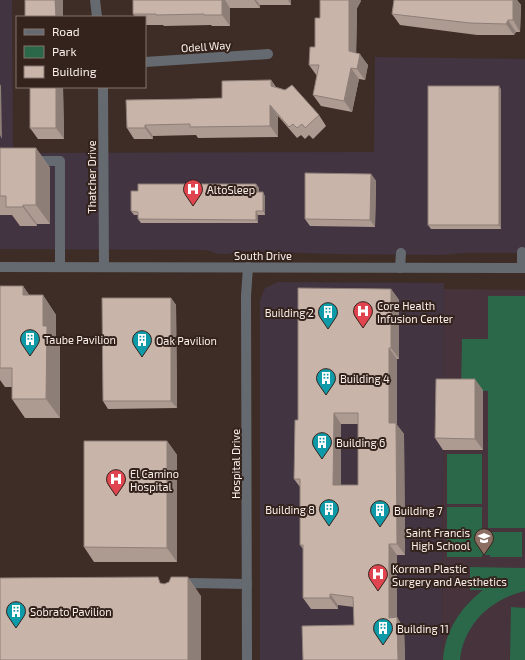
<svg xmlns="http://www.w3.org/2000/svg" width="525" height="660" viewBox="0 0 525 660" font-family="'Exo 2',sans-serif">
<rect width="100%" height="100%" fill="#3e2d26"/>
<g fill="#423441">
<polygon points="0,0 12,0 13,153 374,152 375,57 525,59 525,253 463,253 443,255 333,254 240,251 229,254 218,254 207,250 0,249"/>
<polygon points="278,282 444,283 442,660 260,660 260,300 265,288"/>
</g>
<polygon fill="#46333b" points="444,289 525,290 525,660 442,660"/>
<g fill="#2a6849">
<polygon points="488,296 525,296 525,528 488,528 488,391 461,390 462,339 488,339"/>
<rect x="447" y="454" width="35" height="50"/>
<polygon points="447,507 482,507 482,534 490,534 490,532 522,532 522,557 490,557 490,555 482,555 482,557 447,557"/>
<path d="M470 567 525 568V591C491 599 464 624 460 660H443C445 631 460 608 483 590H470Z"/>
<polygon points="511,607 525,608 525,660 510,660"/>
</g>
<g fill="none" stroke-linecap="round" stroke-linejoin="round">
<g stroke="#656a71" stroke-width="10">
<polyline points="95,0 97,17"/>
<polyline points="145,62 268,54"/>
<polyline points="103,87 104,267"/>
<polyline points="32,161 60,161 60,267"/>
<polyline points="522,252 522,268"/>
<polyline points="0,267 525,268"/>
<polyline points="400,268 401,253"/>
<polyline points="180,585 192,583 247,584"/>
<polyline points="247,660 246,296 248,267"/>
</g>
</g>
<g fill="#ad9b92" fill-rule="evenodd">
<polygon points="133,0 291,0 291,5 260,5 260,8 230,8 230,26 212,26 211,25 164,26 163,25 145,25 145,17 135,17 133,14"/>
<polygon points="320,0 360,0 361,1 357,8 356,53 368,65 365,80 359,79 352,112 321,106 313,95 317,76 309,65 315,47 320,18"/>
<polygon points="394,0 517,0 521,5 520,32 516,32 514,35 477,35 400,25 392,14"/>
<polygon points="271,80 276,87 285,90 319,115 326,126 313,139 309,135 305,139 301,135 297,138 278,116 278,137 198,138 196,135 153,136 153,139 134,139 127,128 190,99 222,98"/>
<polygon points="30,87 63,87 64,139 38,139 30,128"/>
<polygon points="501,89 501,229 431,229 428,225"/>
<polygon points="0,148 36,148 50,168 50,224 37,224 37,226 20,226 12,215 0,215"/>
<polygon points="371,174 376,181 375,227 310,226 305,219"/>
<polygon points="256,184 259,188 259,192 265,196 265,215 258,215 258,223 141,223 138,219 138,215 134,215 131,211 138,191"/>
<polygon points="0,286 23,286 29,295 43,295 56,315 56,339 60,345 60,418 25,418 12,399 12,387 5,387 0,380"/>
<path d="M391 289 399 300V359H397V425L404 434 405 555H397V617L404 629 405 660H303L354 625V607L338 605V609H311L303 598V549L300 545V487L294 479 298 420ZM341 424H358V485H341Z"/>
<polygon points="171,298 176,305 177,408 108,409 103,401"/>
<polygon points="483,390 483,450 443,450 435,438"/>
<polygon points="167,441 177,455 177,562 94,562 84,547"/>
</g>
<g fill="#8d7e77">
<polygon points="55,0 63,0 63,17 56,17"/>
<polygon points="222,0 225,0 230,8 230,26 222,15"/>
<polygon points="254,0 256,0 260,5 260,8"/>
<polygon points="288,0 291,0 291,5"/>
<polygon points="349,0 360,0 361,1 357,8 356,62 349,51"/>
<polygon points="513,0 517,0 521,5 520,32 513,20"/>
<polygon points="508,20 516,32 514,35 506,24"/>
<polygon points="360,54 368,65 365,80 357,69"/>
<polygon points="351,68 359,79 352,112 344,101"/>
<polygon points="271,80 278,91 271,86"/>
<polygon points="0,84 1,86 2,139 0,135"/>
<polygon points="499,86 501,89 501,229 499,225"/>
<polygon points="56,87 63,87 64,139 56,128"/>
<polygon points="270,105 278,116 278,137 270,126"/>
<polygon points="145,125 153,136 153,139 145,128"/>
<polygon points="36,148 50,168 50,224 36,205"/>
<polygon points="371,174 376,181 375,227 370,220"/>
<polygon points="256,184 259,188 259,196 256,192"/>
<polygon points="263,192 265,196 265,215 263,211"/>
<polygon points="23,205 37,224 37,226 23,207"/>
<polygon points="256,211 258,215 258,223 256,220"/>
<polygon points="23,286 37,306 23,295"/>
<polygon points="391,289 399,300 399,359 391,348"/>
<polygon points="43,295 56,315 56,339 60,345 60,418 46,399 43,326"/>
<polygon points="171,298 176,305 177,408 171,401"/>
<polygon points="389,348 397,359 397,425 404,434 405,555 397,544 389,423"/>
<polygon points="475,379 483,390 483,450 475,439"/>
<polygon points="334,413 341,424 341,496 333,485"/>
<polygon points="167,441 177,455 177,562 167,548"/>
<polygon points="389,544 397,555 397,617 404,629 405,660 398,660 389,618"/>
<polygon points="188,577 201,596 201,660 188,660"/>
<polygon points="330,594 338,605 338,609 330,598"/>
</g>
<g fill="#c9b4aa" stroke="#8d7e77" fill-rule="evenodd">
<polygon points="25,0 55,0 56,17 25,17"/>
<polygon points="133,0 222,0 222,15 204,15 204,14 156,15 156,14 133,14"/>
<polygon points="320,0 349,0 349,51 360,54 357,69 351,68 344,101 313,95 319,65 309,65 310,47 315,47 315,18 320,18"/>
<polygon points="394,0 513,0 513,20 508,20 506,24 470,23 392,14"/>
<polygon points="271,80 271,86 285,90 292,85 319,115 305,128 302,124 297,128 293,124 289,127 270,105 270,126 190,127 190,124 145,125 145,128 127,128 126,100 190,99 222,98 222,81"/>
<rect x="428" y="86" width="71" height="139"/>
<rect x="30" y="87" width="26" height="41"/>
<polygon points="0,148 36,148 36,205 23,205 23,207 6,207 6,196 0,196"/>
<polygon points="305,173 371,174 370,220 305,219"/>
<polygon points="138,184 256,184 256,192 263,192 263,211 256,211 256,220 138,219 138,212 131,211 131,191 138,191"/>
<polygon points="0,286 23,286 23,295 43,295 43,326 47,326 46,399 12,399 12,368 0,368"/>
<path d="M298 288 391 289V348H389V423H396L397 544H389V618L397 617 398 660H303L302 626 354 625 353 597 330 594V598H303V545H300V479H294L295 420H298ZM334 413H358V485H333Z"/>
<polygon points="102,298 171,298 171,401 103,401"/>
<polygon points="436,379 475,379 475,439 435,438"/>
<polygon points="84,441 167,441 167,548 84,547"/>
<polygon points="158,577 160,583 164,584 169,582 171,577 188,577 188,660 0,660 0,578"/>
</g>
<defs>
<g id="hospital-pin" transform="scale(1)"><path d="M0 17L-7.5 6A9.5 9.5 0 1 1 7.5 6Z" fill="#e0444e" stroke="#34231c"/><path d="M-5-5h3v3.5h4V-5h3V5h-3V1.5h-4V5h-3Z" fill="#fff"/></g>
<g id="building-pin" transform="scale(1)"><path d="M0 17L-7.5 6A9.5 9.5 0 1 1 7.5 6Z" fill="#0f9aa8" stroke="#34231c"/><path d="M-4-6H4V6H1V3H-1V6H-4ZM-2.5-4.3h1.7v1.8h-1.7ZM.8-4.3h1.7v1.8H.8ZM-2.5-1h1.7V.8h-1.7ZM.8-1h1.7V.8H.8Z" fill="#fff"/></g>
<g id="school-pin" transform="scale(1)"><path d="M0 17L-7.5 6A9.5 9.5 0 1 1 7.5 6Z" fill="#8d6e63" stroke="#34231c"/><path d="M0-5L7-2L0 1L-7-2ZM-4 1L0 2.5L4 1V4Q0 6-4 4Z" fill="#fff"/></g>
</defs>
<g fill-rule="evenodd">
<use href="#hospital-pin" x="193" y="189"/>
<use href="#hospital-pin" x="363" y="311"/>
<use href="#building-pin" x="328" y="312"/>
<use href="#building-pin" x="30" y="339"/>
<use href="#building-pin" x="142" y="340"/>
<use href="#building-pin" x="326" y="378"/>
<use href="#building-pin" x="322" y="442"/>
<use href="#hospital-pin" x="116" y="479"/>
<use href="#building-pin" x="329" y="509"/>
<use href="#building-pin" x="380" y="510"/>
<use href="#school-pin" x="484" y="538"/>
<use href="#hospital-pin" x="378" y="574"/>
<use href="#building-pin" x="16" y="611"/>
<use href="#building-pin" x="383" y="628"/>
</g>
<g text-anchor="middle" dominant-baseline="central" stroke-width="4" stroke-linejoin="round" paint-order="stroke">
<g font-size="11" fill="#faefea" stroke="#34231c">
<text transform="translate(206 46) rotate(-4)">Odell Way</text>
<text transform="translate(91 177) rotate(-90)">Thatcher Drive</text>
<text x="263" y="255">South Drive</text>
<text transform="translate(235 464) rotate(-90)">Hospital Drive</text>
</g>
<g font-size="11" fill="#faefea" stroke="#34231c" text-anchor="start">
<text x="207" y="189">AltoSleep</text>
<text x="377" y="305">Core Health<tspan x="377" dy="13">Infusion Center</tspan></text>
<text x="314" y="312" text-anchor="end">Building 2</text>
<text x="44" y="339">Taube Pavilion</text>
<text x="156" y="340">Oak Pavilion</text>
<text x="340" y="378">Building 4</text>
<text x="336" y="442">Building 6</text>
<text x="130" y="473">El Camino<tspan x="130" dy="13">Hospital</tspan></text>
<text x="315" y="509" text-anchor="end">Building 8</text>
<text x="394" y="510">Building 7</text>
<text x="470" y="532" text-anchor="end">Saint Francis<tspan x="470" dy="13">High School</tspan></text>
<text x="392" y="568">Korman Plastic<tspan x="392" dy="13">Surgery and Aesthetics</tspan></text>
<text x="30" y="611">Sobrato Pavilion</text>
<text x="397" y="628">Building 11</text>
</g>
</g>
<rect x="16" y="16" width="130" height="72" fill="#34231c" stroke="#83756e"/>
<rect x="24" y="29" width="20" height="6" fill="#656a71" stroke="#83756e"/>
<text x="52" y="36" font-size="12" fill="#faefea">Road</text>
<rect x="24" y="46" width="20" height="12" fill="#2a6849" stroke="#83756e"/>
<text x="52" y="56" font-size="12" fill="#faefea">Park</text>
<rect x="24" y="66" width="20" height="12" fill="#c9b4aa" stroke="#83756e"/>
<text x="52" y="76" font-size="12" fill="#faefea">Building</text>
</svg>
